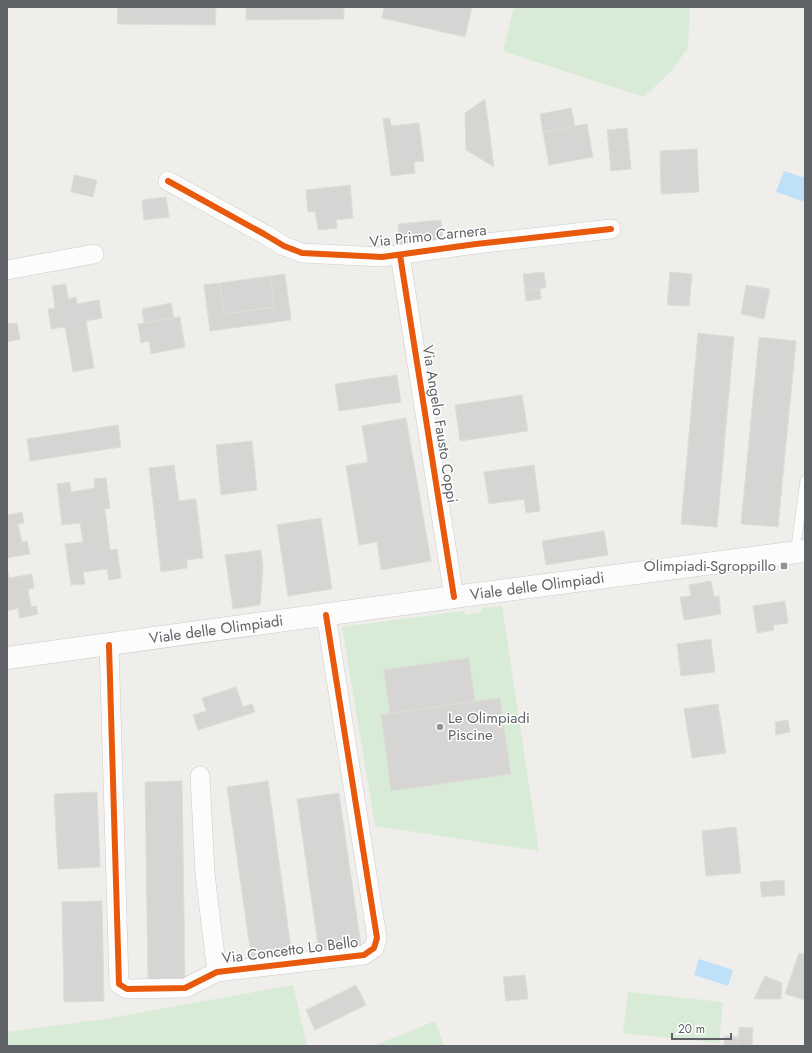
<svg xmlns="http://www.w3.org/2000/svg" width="812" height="1053" viewBox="0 0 812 1053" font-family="Jost,sans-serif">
<rect width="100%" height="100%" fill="#efeeea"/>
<g fill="#d8ebd6">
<polygon points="514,7 690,7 688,48 672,70 644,97 503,51"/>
<polygon points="502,606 539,851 375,826 342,627 464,611 466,615 480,613 482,608"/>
<polygon points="293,985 307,1046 7,1046 7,1032 105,1019"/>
<polygon points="628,992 723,1002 719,1043 623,1033"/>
<polygon points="435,1021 444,1046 373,1046"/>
</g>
<g fill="#bfe0f9">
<polygon points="784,171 805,178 805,202 776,192"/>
<polygon points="699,959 733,970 728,986 694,975"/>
</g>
<g fill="#d6d5d3" stroke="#deddd9">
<polygon points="118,7 216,7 215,25 117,24"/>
<polygon points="246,7 344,7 344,19 246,20"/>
<polygon points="384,7 472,7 465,37 382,18"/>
<polygon points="485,99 494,167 466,150 465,113"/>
<polygon points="571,108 575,126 543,132 540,114"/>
<polygon points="390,118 391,126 419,123 424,161 414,162 415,173 391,176 383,119"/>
<polygon points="587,124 593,157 549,165 543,132"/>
<polygon points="627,128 631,169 611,171 607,130"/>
<polygon points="697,149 699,192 661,194 660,151"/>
<polygon points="74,175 97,180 93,197 71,192"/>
<polygon points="350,185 353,218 336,220 337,228 318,230 315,211 308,212 306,190"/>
<polygon points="166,197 169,217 144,220 142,200"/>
<polygon points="441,220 443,242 400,246 398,224"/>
<polygon points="544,272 546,288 525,291 523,274"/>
<polygon points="670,272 692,274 689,306 667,305"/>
<polygon points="285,274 291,320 210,331 204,285 220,283 224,314 274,307 270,276"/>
<polygon points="270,276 274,307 224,314 220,283"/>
<polygon points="66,284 68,299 76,297 77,304 99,300 102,318 86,321 94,368 73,372 65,327 51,329 48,309 55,308 52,286"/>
<polygon points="746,285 770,289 764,319 741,314"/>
<polygon points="540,289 541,299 526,301 525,291"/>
<polygon points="171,303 174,318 144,323 142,309"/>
<polygon points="180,317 185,347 151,354 149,341 141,343 138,324"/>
<polygon points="17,323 20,339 7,342 7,324"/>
<polygon points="698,333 734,337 717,527 681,524"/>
<polygon points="759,337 796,341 778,527 741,524"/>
<polygon points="397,375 401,402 339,411 335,384"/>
<polygon points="522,395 528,431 460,441 455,405"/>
<polygon points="406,418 431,561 381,570 377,542 359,545 346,466 368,462 362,426"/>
<polygon points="118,425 121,447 30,461 27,439"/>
<polygon points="252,441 257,490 221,495 216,445"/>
<polygon points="174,465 179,501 196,499 203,558 187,560 187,568 161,572 149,468"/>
<polygon points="534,465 540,511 526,513 524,499 489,504 484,472"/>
<polygon points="106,478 110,508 105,509 110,550 117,549 121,578 109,580 107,569 83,572 85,584 71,585 65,544 83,542 80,523 62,525 57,484 70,482 71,492 95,488 94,479"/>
<polygon points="22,512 24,523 18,524 22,542 27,541 30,554 7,558 7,515"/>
<polygon points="321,518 332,589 288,596 277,525"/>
<polygon points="604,531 608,555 546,565 542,541"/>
<polygon points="261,550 263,567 260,605 233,609 225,555"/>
<polygon points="7,568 9,578 32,574 34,588 28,589 31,607 36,606 38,614 20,618 18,608 7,611"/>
<polygon points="711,581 714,597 719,596 721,614 684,620 680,597 691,596 689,585"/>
<polygon points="785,601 788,623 773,625 774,630 757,633 753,606"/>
<polygon points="711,639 715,672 681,676 677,644"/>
<polygon points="469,658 475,702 390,714 384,670"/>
<polygon points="236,687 243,707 252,704 255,712 198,730 193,715 206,711 202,698"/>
<polygon points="500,698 511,774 391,791 381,715"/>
<polygon points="718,704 726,753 692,758 684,709"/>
<polygon points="788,720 790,732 776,735 775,722"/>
<polygon points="182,781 185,981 148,981 145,782"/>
<polygon points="268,781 292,956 252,962 227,787"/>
<polygon points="97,792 100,867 58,869 54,794"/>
<polygon points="339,793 361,946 319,952 297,799"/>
<polygon points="736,827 741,873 706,876 702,831"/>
<polygon points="784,880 785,895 762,897 760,882"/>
<polygon points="102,901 104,1001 64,1002 62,902"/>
<polygon points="799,953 805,954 805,1000 785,994"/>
<polygon points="525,975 528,999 506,1001 503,977"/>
<polygon points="765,976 782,983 781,999 754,999"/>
<polygon points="356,985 366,1005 315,1030 306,1010"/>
<polygon points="739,1027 753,1028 752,1046 738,1046"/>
<polygon points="725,1036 738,1037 738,1046 724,1046"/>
</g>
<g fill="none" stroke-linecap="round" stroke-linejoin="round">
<g stroke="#cbcccc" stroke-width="10">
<polyline id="lane" points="795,553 805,480"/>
</g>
<g stroke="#cbcccc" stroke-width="20">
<g id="street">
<polyline points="168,181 264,234 284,246 302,253 382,257 476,244 611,229"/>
<polyline points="400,255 454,597"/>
<polyline points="7,270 94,254"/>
<polyline points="109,645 119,984 127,989 185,988 217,972 364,955 374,948 377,938 326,615"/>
<polyline points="200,776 205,874 217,972"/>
</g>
</g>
<g stroke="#cacacb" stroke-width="23">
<g id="secondary">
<path id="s1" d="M7 658 454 597 805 551"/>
</g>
</g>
<use href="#lane" stroke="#fdfcfc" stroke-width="9"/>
<use href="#street" stroke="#fdfcfc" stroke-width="19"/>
<use href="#secondary" stroke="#fdfcfc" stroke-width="22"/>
<g stroke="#fff" stroke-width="8">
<g id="cycleway">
<polyline points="168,181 264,234 284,246 302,253 382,257 476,244 611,229"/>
<polyline points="400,255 454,597"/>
<polyline points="109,645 119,984 127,989 185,988 217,972 364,955 374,948 377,938 326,615"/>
</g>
</g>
<use href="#cycleway" stroke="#e8590c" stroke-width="6"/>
</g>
<g fill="#919496" stroke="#fff" stroke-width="1.5">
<rect x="780" y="562" width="8" height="8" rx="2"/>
<circle cx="440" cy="727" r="4"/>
</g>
<g text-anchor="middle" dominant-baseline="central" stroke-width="3" stroke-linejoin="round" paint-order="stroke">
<g font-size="15" fill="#5f6368" stroke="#fff">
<text transform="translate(428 236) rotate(-6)">Via Primo Carnera</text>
<text transform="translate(440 424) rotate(81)">Via Angelo Fausto Coppi</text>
<text stroke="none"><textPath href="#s1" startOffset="535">Viale delle Olimpiadi</textPath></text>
<text stroke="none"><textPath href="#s1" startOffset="211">Viale delle Olimpiadi</textPath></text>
<text transform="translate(290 950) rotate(-7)">Via Concetto Lo Bello</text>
</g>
<g font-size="15" fill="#5f6368" stroke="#fff" text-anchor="end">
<text x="776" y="566">Olimpiadi-Sgroppillo</text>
<text x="448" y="718" text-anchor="start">Le Olimpiadi<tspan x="448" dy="17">Piscine</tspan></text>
</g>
</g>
<rect width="812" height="1053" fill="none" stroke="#5f6368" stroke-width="16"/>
<path d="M672 1033v6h59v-6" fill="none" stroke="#5f6368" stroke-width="2"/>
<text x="678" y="1033" font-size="12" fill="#5f6368" stroke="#ffffff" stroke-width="3" paint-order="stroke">20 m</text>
</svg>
